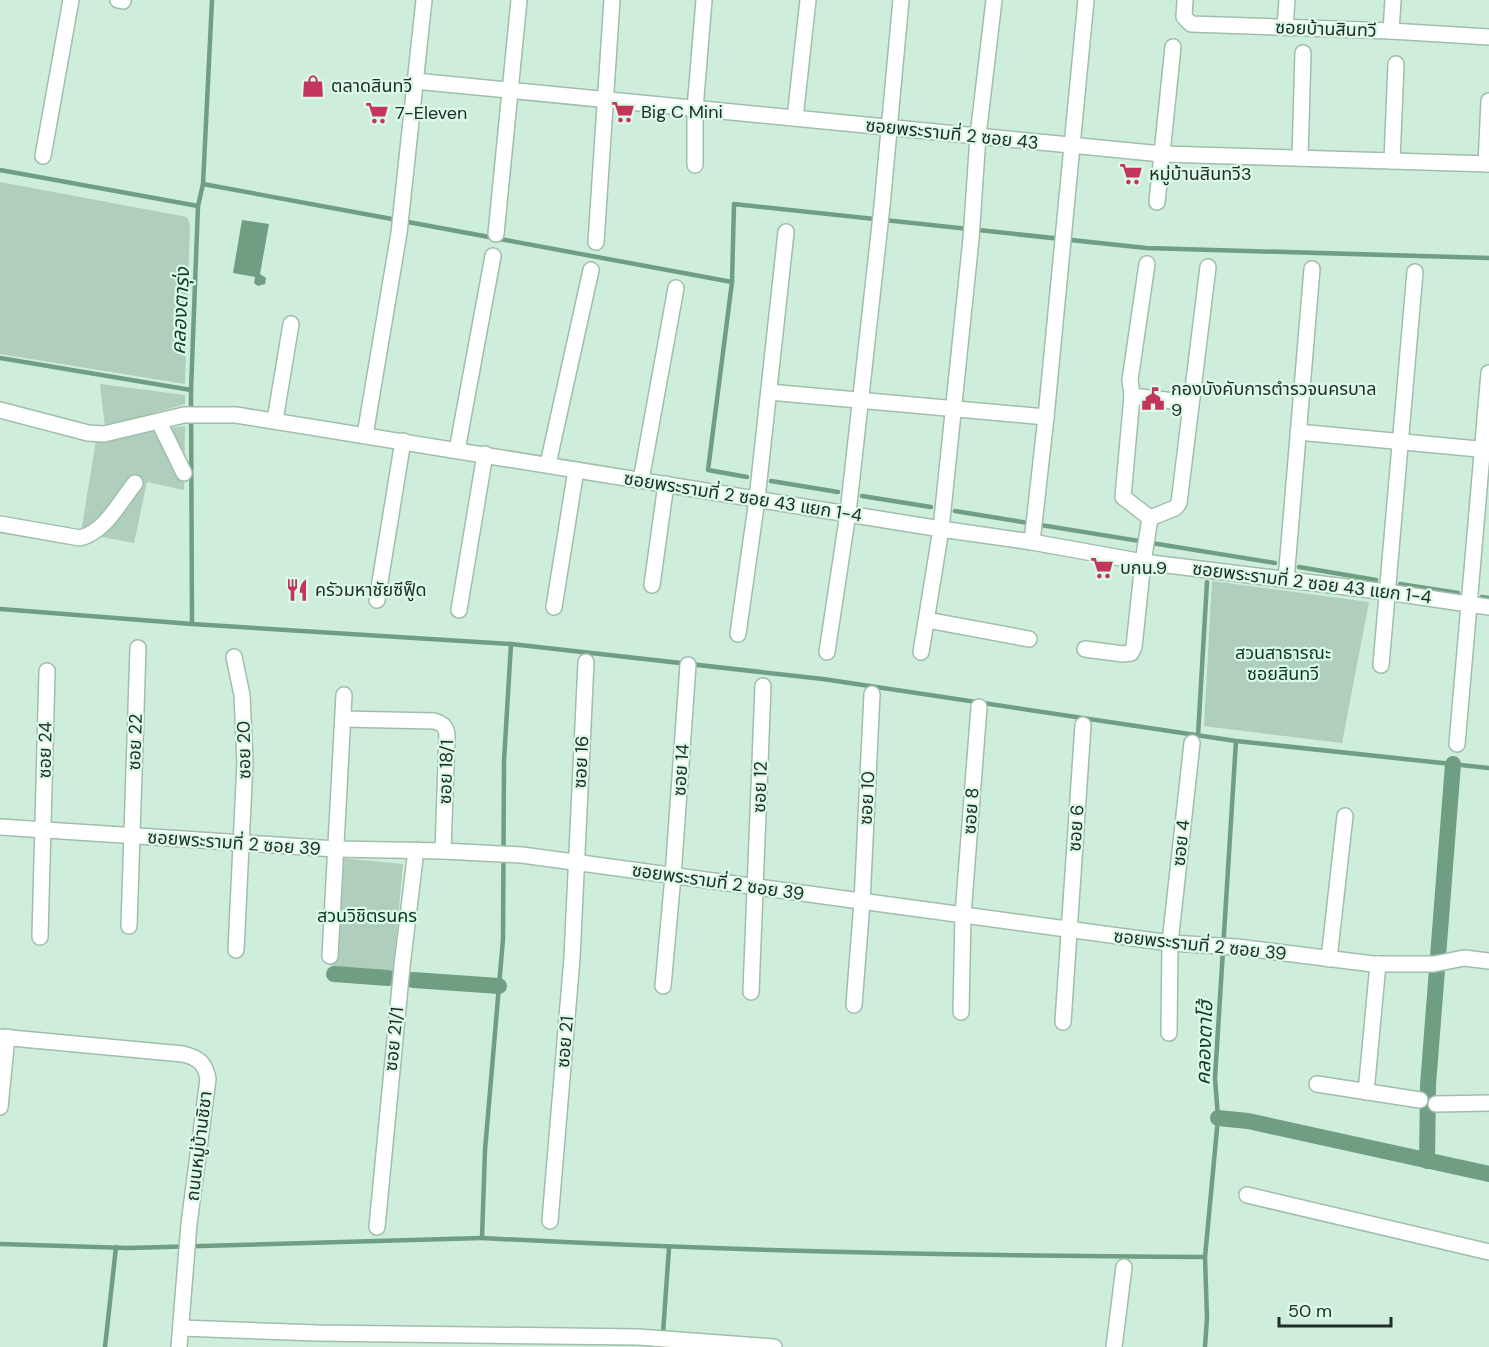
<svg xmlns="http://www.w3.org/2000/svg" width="1489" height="1347" viewBox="0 0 1489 1347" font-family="'DM Sans','Noto Sans Thai',sans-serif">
<rect width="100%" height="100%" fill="#ceedda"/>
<g fill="#afcfbc">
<polygon points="0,182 187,217 190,224 185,384 0,354"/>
<polygon points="100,384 185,395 185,404 105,427"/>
<path d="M185 426 184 490 147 482 134 543 81 533 96 440C127 441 155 429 185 426Z"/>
<polygon points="1212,581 1369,602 1342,743 1204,726"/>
<polygon points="341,858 403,864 393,974 331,968"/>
</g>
<polygon fill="#6f9e83" points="242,220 269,224 260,274 266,278 265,284 258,286 254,283 255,277 233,273"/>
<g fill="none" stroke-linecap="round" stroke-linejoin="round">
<g stroke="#6f9e83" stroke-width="4.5">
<polyline points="0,170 198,206"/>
<polyline points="203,184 732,282"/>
<polyline points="0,358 191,390"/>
<polyline points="747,477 708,470 732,282 734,204 1146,248 1489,258"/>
<polyline points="771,481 838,492"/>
<polyline points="862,496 931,507"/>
<polyline points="955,511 1275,563"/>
<polyline points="1299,567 1376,580"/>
<polyline points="1400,584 1458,593"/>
<polyline points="1482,597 1489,598"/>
<polyline points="0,609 192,624 511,644 823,679 1236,741 1489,768"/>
<polyline points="192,624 191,390 198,206 203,184 212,0"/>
<path d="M511 644 504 761 503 939 485 1150 482 1238C723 1251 964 1256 1205 1257"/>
<polyline points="1198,735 1207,582"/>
<polyline points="0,1244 128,1248 482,1238"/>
<polyline points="105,1347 116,1247"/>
<polyline points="662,1347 669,1248"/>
<polyline points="1205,1347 1207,1318 1205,1257 1218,1118 1215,1078 1236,741"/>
</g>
<g stroke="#6f9e83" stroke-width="16">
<polyline points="334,974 388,978"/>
<polyline points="413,980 499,986"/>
<polyline points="1218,1118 1248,1121 1489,1174"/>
<polyline points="1427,1161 1428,1085 1453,764"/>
</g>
<g stroke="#a0beac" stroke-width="18">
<g id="minor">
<polyline points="118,0 123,1"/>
<polyline points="1185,0 1184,17 1191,24 1391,31 1489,37"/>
<polyline points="1285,27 1287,0"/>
<polyline points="1391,31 1393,0"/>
<polyline points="415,81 1162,154 1489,164"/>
<polyline points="795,118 808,0"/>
<polyline points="43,156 71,0"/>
<polyline points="1300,158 1303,53"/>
<polyline points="1392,161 1396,64"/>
<polyline points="1486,164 1489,101"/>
<polyline points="695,165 695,109 704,0"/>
<polyline points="1157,202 1173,47"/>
<polyline points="496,234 519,0"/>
<polyline points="596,242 612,0"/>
<polyline points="769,392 1046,417"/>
<polyline points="1132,396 1191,403"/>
<polyline points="0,410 88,433 104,434 184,415 236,415 941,529 1032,542 1143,562 1387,592 1489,607"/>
<polyline points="275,420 291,324"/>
<polyline points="159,422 184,473"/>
<polyline points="1298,432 1489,450"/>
<polyline points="365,435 399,233 424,0"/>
<polyline points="457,450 493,256"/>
<polyline points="548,464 591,270"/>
<polyline points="641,480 676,288"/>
<polyline points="1150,518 1175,508 1179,503 1208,267"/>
<path d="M0 524 80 538C105 532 119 503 135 483"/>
<polyline points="1032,542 1046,417 1086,0"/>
<polyline points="1286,580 1312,269"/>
<polyline points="652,585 666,484"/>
<polyline points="377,600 403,441"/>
<polyline points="554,607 576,470"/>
<polyline points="459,610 485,454"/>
<polyline points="927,620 1029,639"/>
<polyline points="738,634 757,499 786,232"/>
<polyline points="1085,649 1123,654 1131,653 1134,647 1143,562 1150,518 1123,497 1132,396 1130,380 1147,264"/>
<polyline points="827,652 848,513 882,206 901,0"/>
<polyline points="921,652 941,529 971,239 978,136 994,0"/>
<polyline points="234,657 242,695 245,762 236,950"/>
<polyline points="1381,665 1415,272"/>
<path d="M343 719 434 721C443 724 446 726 447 735L443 851"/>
<polyline points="1457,744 1489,373"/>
<polyline points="0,827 336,849 443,851 522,855 1170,943 1237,947 1373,964 1434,964 1464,958 1489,961"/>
<polyline points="129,926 138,648"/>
<polyline points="40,937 47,671"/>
<polyline points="330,956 344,695"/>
<polyline points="1329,959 1345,816"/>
<polyline points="663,986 673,876 688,665"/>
<polyline points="751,992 763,686"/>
<polyline points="854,1005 862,902 872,694"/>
<polyline points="961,1012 963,915 979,707"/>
<polyline points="1063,1022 1083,725"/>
<polyline points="1169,1033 1170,943 1192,743"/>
<path d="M0 1037 183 1054C199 1058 205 1063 208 1079L189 1224 179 1347"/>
<polyline points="1317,1084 1420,1100"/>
<polyline points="1366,1092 1378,964"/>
<polyline points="1436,1104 1489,1103"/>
<polyline points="0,1107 7,1037"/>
<polyline points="1247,1195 1489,1252"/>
<polyline points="550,1221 572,958 586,662"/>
<polyline points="377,1227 402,966 416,850"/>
<polyline points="181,1328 318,1333 638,1337 774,1347"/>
<polyline points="1114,1347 1124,1267"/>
</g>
</g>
<use href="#minor" stroke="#fff" stroke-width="15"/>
</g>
<defs>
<g id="shop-bare" transform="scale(1.8)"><path d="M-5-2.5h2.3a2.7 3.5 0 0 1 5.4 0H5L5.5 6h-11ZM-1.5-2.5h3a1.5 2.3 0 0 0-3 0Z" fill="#c4355c" stroke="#dbfae7" stroke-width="2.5" paint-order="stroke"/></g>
<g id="supermarket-bare" transform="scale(1.8)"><path d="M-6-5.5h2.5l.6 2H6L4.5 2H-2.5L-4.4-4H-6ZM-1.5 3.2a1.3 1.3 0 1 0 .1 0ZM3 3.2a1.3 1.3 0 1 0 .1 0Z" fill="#c4355c" stroke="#dbfae7" stroke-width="2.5" paint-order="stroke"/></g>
<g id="civic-bare" transform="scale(1.8)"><path d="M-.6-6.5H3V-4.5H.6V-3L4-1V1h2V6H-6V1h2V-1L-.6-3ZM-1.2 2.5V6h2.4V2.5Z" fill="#c4355c" stroke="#dbfae7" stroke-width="2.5" paint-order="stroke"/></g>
<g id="restaurant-bare" transform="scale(1.8)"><path d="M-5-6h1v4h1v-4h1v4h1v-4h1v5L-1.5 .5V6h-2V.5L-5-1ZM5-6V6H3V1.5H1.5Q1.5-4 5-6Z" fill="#c4355c" stroke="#dbfae7" stroke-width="2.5" paint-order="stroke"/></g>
</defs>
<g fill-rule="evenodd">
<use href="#shop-bare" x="313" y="86"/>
<use href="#supermarket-bare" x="623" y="112"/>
<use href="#supermarket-bare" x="377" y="113"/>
<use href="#supermarket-bare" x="1131" y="174"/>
<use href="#civic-bare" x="1153" y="399"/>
<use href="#supermarket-bare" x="1102" y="568"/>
<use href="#restaurant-bare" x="297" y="590"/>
</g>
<g text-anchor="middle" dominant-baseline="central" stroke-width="4.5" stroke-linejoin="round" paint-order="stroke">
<g font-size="18" fill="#212d26" stroke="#dbfae7">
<text transform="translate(1326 29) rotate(2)">ซอยบ้านสินทวี</text>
<text transform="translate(952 134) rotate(6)">ซอยพระรามที่ 2 ซอย 43</text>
<text transform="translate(743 497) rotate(9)">ซอยพระรามที่ 2 ซอย 43 แยก 1-4</text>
<text transform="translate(1312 583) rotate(7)">ซอยพระรามที่ 2 ซอย 43 แยก 1-4</text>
<text transform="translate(135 742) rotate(-88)">ซอย 22</text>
<text transform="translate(45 750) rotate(-89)">ซอย 24</text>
<text transform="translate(244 750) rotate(-91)">ซอย 20</text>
<text transform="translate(581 762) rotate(-87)">ซอย 16</text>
<text transform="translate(681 770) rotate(-86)">ซอย 14</text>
<text transform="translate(446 772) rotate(-88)">ซอย 18/1</text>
<text transform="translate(760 787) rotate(-88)">ซอย 12</text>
<text transform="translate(867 798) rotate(-87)">ซอย 10</text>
<text transform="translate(971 811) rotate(-86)">ซอย 8</text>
<text transform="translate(1076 828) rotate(-86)">ซอย 6</text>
<text transform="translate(234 843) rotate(4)">ซอยพระรามที่ 2 ซอย 39</text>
<text transform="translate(1181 843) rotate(-84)">ซอย 4</text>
<text transform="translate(718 882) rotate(8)">ซอยพระรามที่ 2 ซอย 39</text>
<text transform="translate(1200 945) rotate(6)">ซอยพระรามที่ 2 ซอย 39</text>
<text transform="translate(394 1039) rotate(-84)">ซอย 21/1</text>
<text transform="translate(565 1042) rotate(-85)">ซอย 21</text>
<text transform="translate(199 1146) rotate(-83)">ถนนหมู่บ้านชิชา</text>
</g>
<g font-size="18" fill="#212d26" stroke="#dbfae7" text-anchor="start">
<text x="331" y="86">ตลาดสินทวี</text>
<text x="641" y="112">Big C Mini</text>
<text x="395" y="113">7-Eleven</text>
<text x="1149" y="174">หมู่บ้านสินทวี3</text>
<text x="1171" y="389">กองบังคับการตำรวจนครบาล<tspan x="1171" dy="21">9</tspan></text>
<text x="1120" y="568">บกน.9</text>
<text x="315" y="590">ครัวมหาชัยซีฟู็ด</text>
</g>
<g font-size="18" fill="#0b3421" stroke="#dbfae7">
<text x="1283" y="653">สวนสาธารณะ<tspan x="1283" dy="21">ซอยสินทวี</tspan></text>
<text x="367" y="916">สวนวิชิตรนคร</text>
</g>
<g font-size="20" font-style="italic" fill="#123a26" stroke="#dbfae7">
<text transform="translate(180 311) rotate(-87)">คลองตารุ่ง</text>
<text transform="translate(1204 1043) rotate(-88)">คลองตาโฮ้</text>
</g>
</g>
<path d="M1279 1317v9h112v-9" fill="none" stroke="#212d26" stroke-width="3"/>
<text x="1288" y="1317" font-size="18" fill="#212d26" stroke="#dbfae7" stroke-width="4.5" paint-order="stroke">50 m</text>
</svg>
